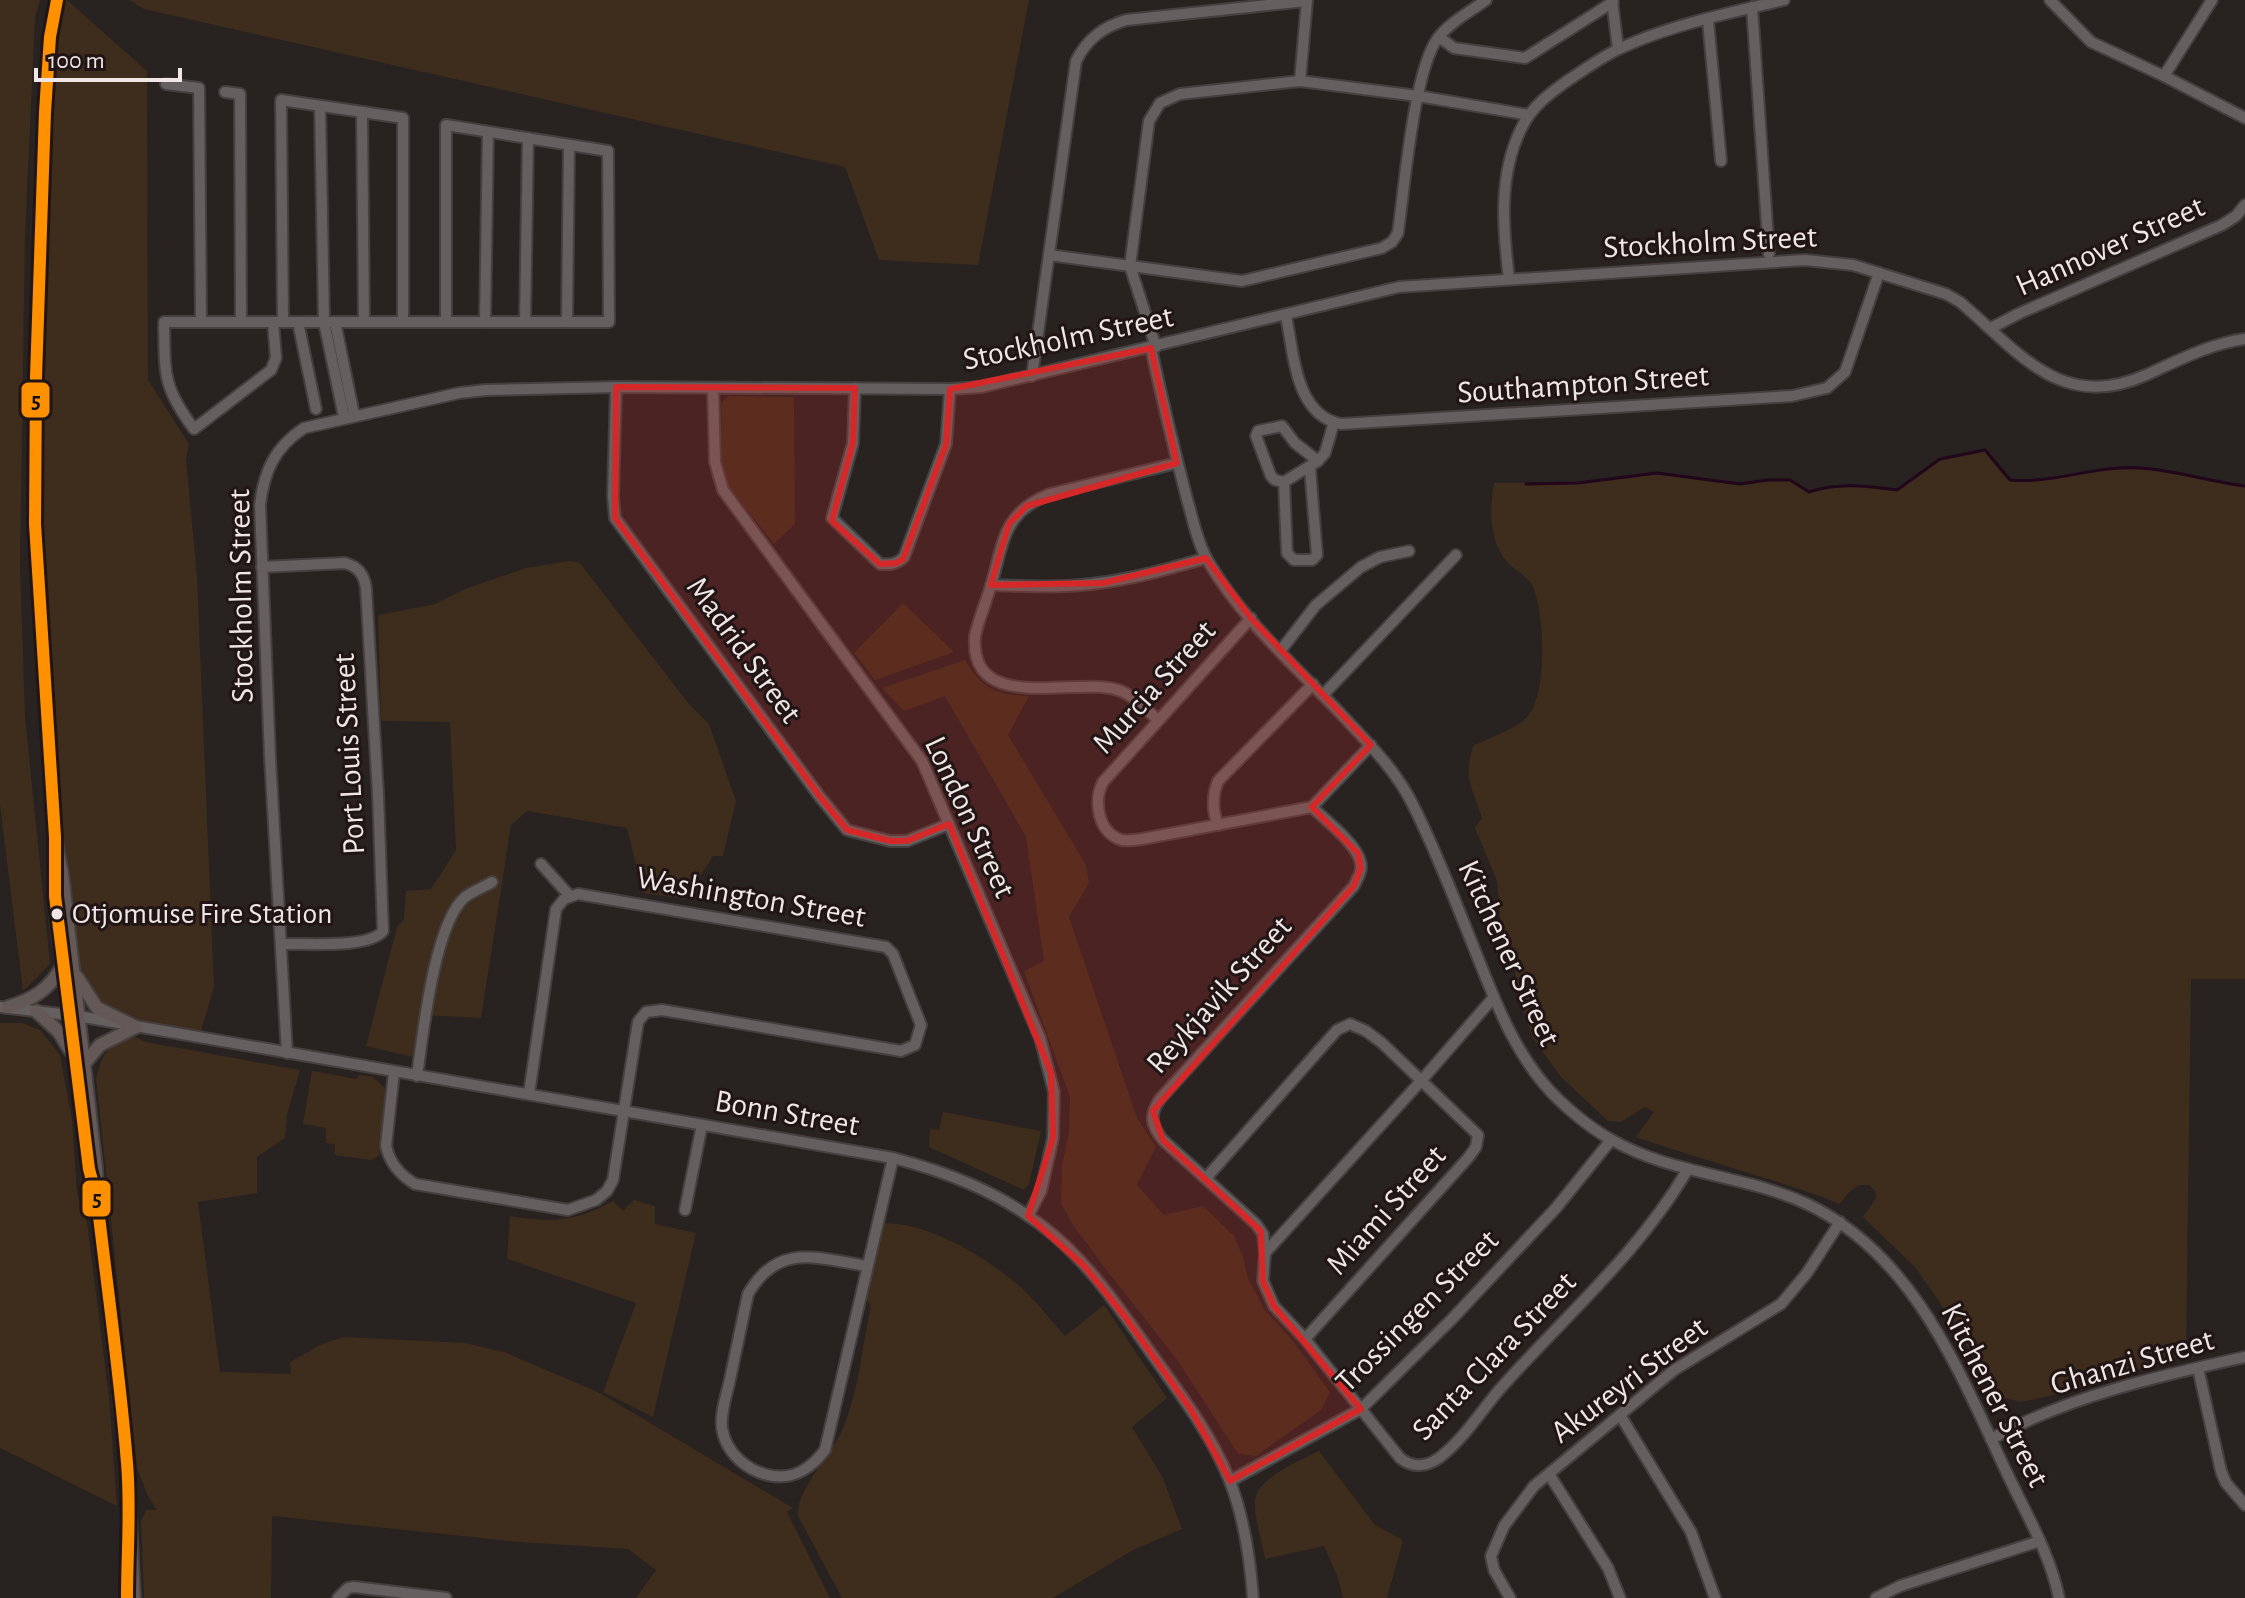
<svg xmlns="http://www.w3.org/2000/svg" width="2245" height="1598" viewBox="0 0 2245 1598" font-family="'Alegreya Sans',sans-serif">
<rect width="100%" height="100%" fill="#282221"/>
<g fill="#3e2d1c">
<polygon points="0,0 40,0 35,17 25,234 20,565 25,717 50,964 23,991 0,804"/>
<polygon points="57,0 67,0 147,71 148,380 189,444 186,459 197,578 214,987 199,1037 105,1014 73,967 45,697 36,377"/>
<polygon points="130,0 1029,0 978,265 879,260 845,167 144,9"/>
<polygon points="728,396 794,397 795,524 774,544 726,484 722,461 721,403"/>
<path d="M1985 450 2010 480C2054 484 2096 465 2140 468 2175 470 2210 482 2245 486V979H2191L2186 1355 2050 1396 2020 1402 1998 1396 1990 1388 1959 1331 1916 1268 1863 1217 1876 1198 1875 1191 1869 1185H1859L1848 1193 1840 1204C1774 1178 1704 1161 1636 1137L1654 1112 1645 1107 1621 1122 1608 1121 1561 1077 1532 1037 1515 985 1516 959 1511 943 1501 925 1497 881 1475 828 1482 818C1472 786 1463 780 1473 746 1490 737 1515 730 1527 717 1548 696 1545 610 1532 585 1528 577 1516 571 1509 564 1489 544 1489 508 1494 483H1578L1657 473 1740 484 1768 480H1790L1809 492C1839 482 1866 486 1897 490L1940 459Z"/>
<polygon points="569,561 579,562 689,704 709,724 736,801 723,856 713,856 685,899 643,893 627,828 527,811 511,825 481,1018 420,1015 413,1057 366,1046 397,927 404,919 406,891 431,889 456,850 450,722 381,721 378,615 435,604 465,589 526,568"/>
<polygon points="903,603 954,652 875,680 854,653"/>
<path d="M965 660C984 690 995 694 1029 696L1008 735 1086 865 1089 883 1069 917 1137 1118 1156 1147 1137 1185 1164 1215 1203 1206 1234 1236 1243 1257 1248 1278 1264 1309 1293 1341 1330 1392 1321 1410 1256 1456 1238 1454 1178 1361 1105 1268 1073 1225 1061 1203 1062 1165 1069 1132 1070 1097 1024 971 1044 961 1026 837 945 696 904 711 882 688Z"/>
<polygon points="0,1023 22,1023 40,1030 60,1055 72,1120 77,1193 87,1222 109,1398 117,1506 0,1448"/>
<path d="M133 1036 146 1042 300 1070 287 1115 285 1138 257 1157V1193L198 1202 220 1372 291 1374 290 1362 322 1344 345 1337 465 1343 504 1352 598 1392 793 1508 787 1512 830 1598H636L656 1570 628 1549 520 1542 272 1516 271 1598H144L141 1521 146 1510H157L148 1496 137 1468 96 1078C103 1053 107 1045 133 1036Z"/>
<polygon points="312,1071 357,1079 359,1075 373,1077 386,1089 380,1155 371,1160 335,1155 335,1144 326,1143 326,1128 303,1124"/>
<polygon points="943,1112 1041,1131 1029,1184 1024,1190 929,1147 930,1129 939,1130"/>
<path d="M634 1200 655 1206V1224L696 1233 653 1417 603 1392 636 1303 507 1259 510 1216C551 1223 575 1222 613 1201L623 1211Z"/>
<path d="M881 1223C929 1221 994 1261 1028 1294 1041 1307 1052 1322 1065 1336L1104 1305 1167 1398 1132 1427 1162 1476 1182 1529 1133 1550 1053 1598H842L798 1516C795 1491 833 1453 843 1428 858 1394 863 1342 871 1305L866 1299Z"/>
<path d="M1319 1451 1375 1525 1403 1540 1387 1598H1343L1338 1578 1324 1546 1265 1559C1262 1541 1254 1519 1255 1501 1256 1478 1301 1460 1319 1451Z"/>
</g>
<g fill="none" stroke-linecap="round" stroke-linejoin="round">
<path stroke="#22061b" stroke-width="3" d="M1526 484 1578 483 1657 473 1740 484 1768 480H1790L1809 492C1839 482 1866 486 1897 490L1940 459 1985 450 2010 480C2054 484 2096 465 2140 468 2175 470 2210 482 2245 486"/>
<g stroke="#45403f" stroke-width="14">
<g id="minor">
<polyline points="1612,0 1618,49"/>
<polyline points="2050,0 2091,42 2164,76 2245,118"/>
<polyline points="1752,7 1769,254"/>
<polyline points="1708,20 1721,161"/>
<polyline points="1439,37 1454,48 1525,58 1613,2"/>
<polyline points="2164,76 2212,0"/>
<polyline points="1300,81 1307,0"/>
<polyline points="166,84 199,88 201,322"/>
<polyline points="225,92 240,94 241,322"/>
<polyline points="320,106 324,322 344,417"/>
<polyline points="362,112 364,322"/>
<path d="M1049 255 1242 281 1382 248 1392 242 1398 233C1404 190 1414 69 1438 38 1450 22 1470 12 1486 0"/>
<path d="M1509 279C1503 229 1498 176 1521 129 1531 107 1549 94 1567 81 1584 70 1601 57 1619 49 1667 26 1732 12 1784 0"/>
<path d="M1286 316C1294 354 1295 415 1341 424L1792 396 1827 388 1845 372 1879 273"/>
<path d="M273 322 276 358 271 370 194 429C162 386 165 373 164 322 312 322 461 322 609 322L608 151 446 125V322"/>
<polyline points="283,322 281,100 403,118 403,322"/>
<polyline points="298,322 316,409"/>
<polyline points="335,322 354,415"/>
<polyline points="485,322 488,132"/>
<polyline points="525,322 528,138"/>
<polyline points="567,322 569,145"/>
<polyline points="1991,328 2020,313 2222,225 2236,216 2245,205"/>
<polyline points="1156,347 1130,266 1149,121 1160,103 1180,94 1300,81 1418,96 1529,115"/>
<path d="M1151 348C1162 399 1174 449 1187 499 1193 519 1197 542 1208 561 1241 618 1295 666 1341 714 1367 742 1395 769 1412 803 1434 846 1452 893 1470 938 1493 995 1514 1058 1560 1101 1575 1115 1593 1130 1612 1140 1671 1174 1743 1175 1805 1203 1913 1253 1958 1369 2006 1471 2025 1512 2050 1553 2059 1598"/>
<path d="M1032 376 1076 61C1087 39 1103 27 1126 20L1306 1"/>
<polyline points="616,387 613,497 615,518 820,797 847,830 890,841 907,841 949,824"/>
<polyline points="713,388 715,462 723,490 922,761 1040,1038 1054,1092 1053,1138 1041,1191 1028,1216"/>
<path d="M855 388 853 443 832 518 880 564C890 565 897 564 904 557L946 444 950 389"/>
<polyline points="1310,468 1317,555 1312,560 1294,560 1287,553 1284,482 1318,461 1325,453 1334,422"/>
<polyline points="1284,482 1275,480 1271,476 1256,436 1258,431 1282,426 1295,443 1318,461"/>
<path d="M262 567 345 563C359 567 364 575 366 588L378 794 383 931C369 949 305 943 282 944"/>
<path d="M991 585C1024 586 1058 588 1091 584 1130 580 1168 569 1206 558"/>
<path d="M1251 618 1103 782C1093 801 1098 833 1122 840 1128 841 1136 840 1142 839L1312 807 1371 745"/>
<polyline points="1281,650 1316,605 1361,567 1380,557 1409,551"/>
<polyline points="1323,695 1456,555"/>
<path d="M1158 720C1146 710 1134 695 1118 690 1075 676 969 716 975 636 979 618 987 600 992 582 1004 540 1004 512 1050 494L1177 463"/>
<path d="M1218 825C1212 810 1212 796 1218 781L1313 684"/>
<polyline points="541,864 569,895"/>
<path d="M1494 997 1421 1081 1265 1253 1263 1281 1274 1306 1305 1339 1400 1458C1412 1468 1426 1467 1439 1458 1463 1440 1481 1411 1500 1389 1564 1317 1639 1253 1688 1169"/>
<path d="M0 1007 78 1016 893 1158C947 1172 996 1191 1041 1225 1088 1260 1122 1312 1156 1360 1183 1398 1211 1435 1229 1479 1244 1516 1250 1558 1253 1598"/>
<path d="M287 1053 270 757 260 505C264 471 275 447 304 428L459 393 486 390 616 387 950 389 982 387 1399 287 1805 260 1853 265 1946 294 1960 302C2019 352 2061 413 2146 375 2179 360 2209 344 2245 339"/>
<path d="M394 1072 386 1146C390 1164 400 1175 415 1184L568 1210 596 1200 607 1191 613 1180 638 1022 646 1012 662 1010 901 1051 915 1045 921 1025 893 954 886 947 578 894 564 899 556 909 529 1094"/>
<path d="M417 1076C423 1034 434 924 465 897 473 891 484 887 492 882"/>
<polyline points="1207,1177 1337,1030 1350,1024 1366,1031 1382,1043 1478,1135 1476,1147 1468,1158 1305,1339"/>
<polyline points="685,1210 702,1125"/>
<path d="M1265 1253 1263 1234 1256 1224 1163 1140C1151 1125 1149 1115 1160 1099L1354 886C1356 881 1361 874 1361 868 1363 848 1325 820 1312 807"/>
<path d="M867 1266C817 1258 778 1242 748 1294 742 1323 736 1351 730 1379 727 1395 720 1412 722 1428 726 1454 748 1472 773 1476 796 1479 812 1467 825 1450L893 1158"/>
<polyline points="2198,1368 2221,1471 2226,1483 2245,1505"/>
<polyline points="1620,1415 1691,1532 1715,1598"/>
<path d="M1991 1439C2069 1396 2159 1376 2245 1357"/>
<polyline points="1549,1474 1608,1568 1620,1598"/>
<polyline points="1230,1481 1361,1409 1452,1319 1556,1208 1611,1140"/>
<polyline points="338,1598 348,1588 354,1587 446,1598"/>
<polyline points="1510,1598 1494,1570 1491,1556 1504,1526 1534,1486 1674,1370 1781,1304 1807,1273 1840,1222"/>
<polyline points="1876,1598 1900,1586 2040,1541"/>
</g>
</g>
<g stroke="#45403f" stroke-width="16">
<g id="major">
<polyline points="57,0 50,37 45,112 36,377 35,524 55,837 62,873 96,1168 97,1199 127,1462 134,1598"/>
<polyline points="54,860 56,915 79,1092"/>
<polyline points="77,977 97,1008 136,1027"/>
<path d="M8 1007C34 999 48 990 62 967"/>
<polyline points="36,1011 59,1032 70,1050"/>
<polyline points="84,1064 100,1045 136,1027"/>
</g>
</g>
<use href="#minor" stroke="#65605f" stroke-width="10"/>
<use href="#major" stroke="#645957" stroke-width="12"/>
<g stroke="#211515" stroke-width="18">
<path id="bus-1" d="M57 0 50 37 45 112 36 377 35 524 55 837V896L89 1169 97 1199C107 1287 120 1375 127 1463 131 1508 127 1553 127 1598"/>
</g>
<use href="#bus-1" stroke="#ff9000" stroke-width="12"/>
</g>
<path fill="#d62828" fill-opacity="0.2" stroke="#d62828" stroke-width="6" stroke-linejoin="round" d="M1151 348 1177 463 1027 506 1009 524 991 585 1103 583 1206 558 1251 618 1371 745 1312 807 1358 853 1361 868 1354 886 1153 1111 1163 1140 1261 1231 1263 1281 1274 1306 1361 1409 1230 1481 1191 1410 1125 1317 1084 1266 1028 1216 1053 1138 1051 1073 949 824 907 841H890L847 830 820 797 615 518 616 387 855 388 853 443 832 521 880 564 896 563 903 559 946 444 950 389Z"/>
<circle fill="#efe6e6" stroke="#211515" stroke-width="3" cx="57" cy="914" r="7"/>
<g text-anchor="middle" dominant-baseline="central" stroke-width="6" stroke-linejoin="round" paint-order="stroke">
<g font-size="30" fill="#efe6e6" stroke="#211515" text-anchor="start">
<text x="72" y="914">Otjomuise Fire Station</text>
</g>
<g font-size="32" fill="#efe6e6" stroke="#211515">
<text transform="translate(1710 242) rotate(-3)">Stockholm Street</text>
<text transform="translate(2110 246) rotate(-24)">Hannover Street</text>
<text transform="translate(1068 338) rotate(-12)">Stockholm Street</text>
<text transform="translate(1583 384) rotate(-4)">Southampton Street</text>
<text transform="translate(241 596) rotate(-91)">Stockholm Street</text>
<text transform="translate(744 650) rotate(54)">Madrid Street</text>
<text transform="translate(1154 687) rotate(-48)">Murcia Street</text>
<text transform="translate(349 754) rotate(-93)">Port Louis Street</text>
<text transform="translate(970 817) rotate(65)">London Street</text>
<text transform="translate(751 897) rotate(10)">Washington Street</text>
<text transform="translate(1509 953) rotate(65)">Kitchener Street</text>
<text transform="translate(1219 995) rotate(-48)">Reykjavik Street</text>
<text transform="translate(787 1113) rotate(10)">Bonn Street</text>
<text transform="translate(1386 1210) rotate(-48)">Miami Street</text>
<text transform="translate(1417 1311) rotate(-45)">Trossingen Street</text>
<text transform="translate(1494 1356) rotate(-46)">Santa Clara Street</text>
<text transform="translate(2132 1362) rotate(-16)">Ghanzi Street</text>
<text transform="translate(1629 1380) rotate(-37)">Akureyri Street</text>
<text transform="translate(1995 1395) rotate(63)">Kitchener Street</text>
</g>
</g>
<g stroke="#211515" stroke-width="3">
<rect x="20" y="381" width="31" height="38" rx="8" fill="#ff9000"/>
<rect x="81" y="1179" width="31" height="39" rx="8" fill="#ff9000"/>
</g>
<g font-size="22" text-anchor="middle" font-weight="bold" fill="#111">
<text x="36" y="408">5</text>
<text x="97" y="1206">5</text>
</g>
<path d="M36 68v12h144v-12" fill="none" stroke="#efe6e6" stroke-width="4"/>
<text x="48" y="68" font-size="24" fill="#efe6e6" stroke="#211515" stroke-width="6" paint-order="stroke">100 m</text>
</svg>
